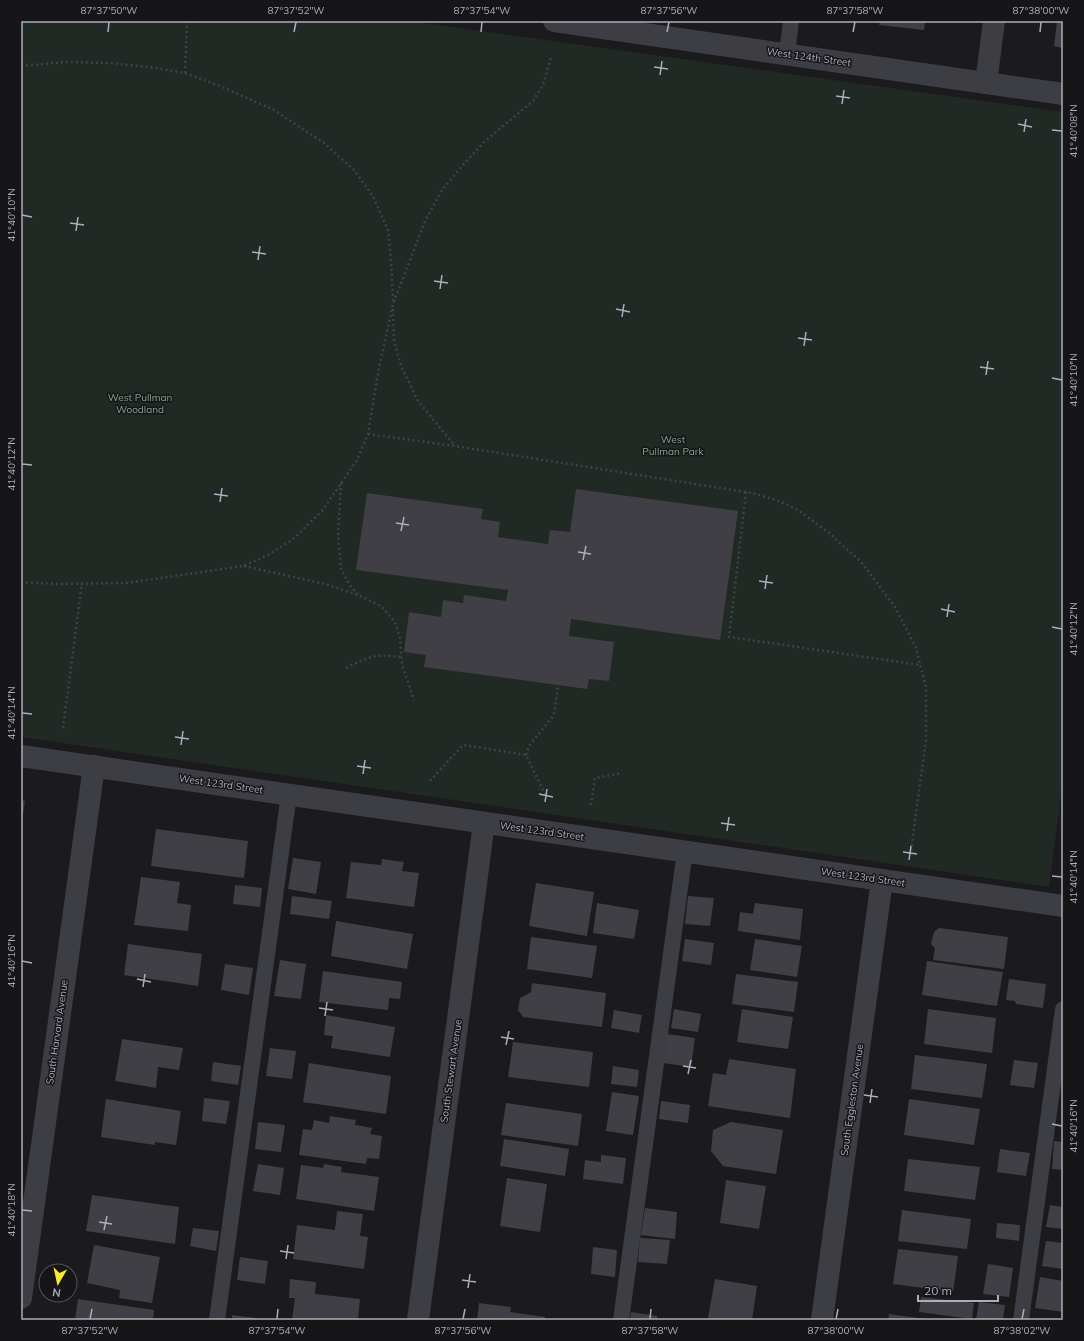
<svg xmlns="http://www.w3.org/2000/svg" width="1084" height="1341" viewBox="0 0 1084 1341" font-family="Mulish,sans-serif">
<rect width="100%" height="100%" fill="#1b1a1d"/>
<polygon fill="#202923" points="21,21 410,21 1063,112 1063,779 1049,887 21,737"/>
<g fill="#403f45">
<polygon points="880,21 925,21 924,30 879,25"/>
<polygon points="1057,21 1063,21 1063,48 1054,46"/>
<polygon points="576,489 738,511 720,640 571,619 569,636 614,642 609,681 589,679 587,689 424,667 426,655 404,652 409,612 441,617 443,600 463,603 464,595 506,601 508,590 356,570 367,493 483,509 481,519 500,522 498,537 548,544 550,530 570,532"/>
<polygon points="21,800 25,801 22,821 21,821"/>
<polygon points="156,829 248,841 244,878 151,866"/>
<polygon points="293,858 321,862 316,894 288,889"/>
<polygon points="382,859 404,862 402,871 419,873 414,907 346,898 351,862 381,865"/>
<polygon points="141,877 180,882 177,903 191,905 188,931 134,925"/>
<polygon points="536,883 594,892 587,936 529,926"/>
<polygon points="235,885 262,888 260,907 233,904"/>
<polygon points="292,896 332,901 329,919 290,914"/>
<polygon points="688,896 714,898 710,926 685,924"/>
<polygon points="597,903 639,910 634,939 593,933"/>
<polygon points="755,903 803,909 800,940 738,931 740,912 753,914"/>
<polygon points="336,921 413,934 407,969 331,956"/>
<polygon points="939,928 1008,937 1004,969 933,960 935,948 931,944 934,932"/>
<polygon points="531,937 597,946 592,978 527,969"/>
<polygon points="685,939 714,943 711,965 682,961"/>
<polygon points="755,939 802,946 797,977 750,970"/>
<polygon points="128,944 202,954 198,986 124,975"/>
<polygon points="280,960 306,964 301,999 274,996"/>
<polygon points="927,961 1003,972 997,1006 922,995"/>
<polygon points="225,964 253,968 249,995 221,990"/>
<polygon points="323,971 402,982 400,999 389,998 388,1010 319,1002"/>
<polygon points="736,974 798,982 794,1012 732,1004"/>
<polygon points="1009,979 1046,984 1043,1008 1016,1004 1015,1001 1006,1000"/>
<polygon points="532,983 606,993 602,1027 523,1017 518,1010 520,998 531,992"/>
<polygon points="674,1009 701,1014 698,1032 671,1028"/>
<polygon points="742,1009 793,1017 788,1049 737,1042"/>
<polygon points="928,1009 996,1018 992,1053 924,1044"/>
<polygon points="614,1010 642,1015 639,1033 611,1028"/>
<polygon points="326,1015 395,1027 390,1057 331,1048 333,1036 324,1035"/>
<polygon points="667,1034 695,1038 691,1067 663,1063"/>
<polygon points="122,1039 183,1048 179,1070 158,1067 156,1088 115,1081"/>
<polygon points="513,1042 593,1052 589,1087 508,1077"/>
<polygon points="270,1048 296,1051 292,1079 266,1076"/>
<polygon points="915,1055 987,1064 982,1098 911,1089"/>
<polygon points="729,1059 796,1069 790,1118 708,1106 713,1073 726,1075"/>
<polygon points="1014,1060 1038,1063 1034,1088 1010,1085"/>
<polygon points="213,1062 241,1066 238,1085 211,1081"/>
<polygon points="309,1063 391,1076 386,1114 303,1102"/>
<polygon points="613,1066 639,1070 637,1087 611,1084"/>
<polygon points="612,1092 639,1096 633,1135 606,1131"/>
<polygon points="204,1098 230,1101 226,1124 202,1121"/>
<polygon points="106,1099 181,1111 176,1145 155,1142 155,1145 101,1137"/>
<polygon points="909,1099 980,1109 974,1145 904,1135"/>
<polygon points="661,1101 690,1105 688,1123 659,1119"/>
<polygon points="506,1103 582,1114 578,1146 501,1135"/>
<polygon points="330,1116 356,1120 355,1125 372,1128 370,1134 382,1136 379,1159 367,1158 366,1164 299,1155 303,1129 312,1130 314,1120 329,1123"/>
<polygon points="258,1122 285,1125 281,1152 255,1149"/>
<polygon points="731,1122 783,1130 776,1174 723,1166 711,1151 713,1130"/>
<polygon points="504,1139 569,1149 565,1176 500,1166"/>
<polygon points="1054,1141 1063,1142 1063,1170 1052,1169"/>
<polygon points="1000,1149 1030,1153 1026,1176 997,1172"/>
<polygon points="601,1155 626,1158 623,1184 583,1179 585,1160 601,1162"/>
<polygon points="908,1159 980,1167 975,1200 904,1191"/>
<polygon points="258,1164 284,1168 280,1195 253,1191"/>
<polygon points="324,1164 342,1167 341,1172 379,1177 374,1211 296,1199 301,1165 323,1168"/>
<polygon points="507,1178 547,1184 540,1232 500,1226"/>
<polygon points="726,1180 766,1186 759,1229 720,1223"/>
<polygon points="92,1195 179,1207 175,1244 86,1231"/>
<polygon points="1050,1205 1063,1207 1063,1229 1046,1227"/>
<polygon points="645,1208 677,1212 675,1239 641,1235"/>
<polygon points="902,1210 971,1219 967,1249 898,1241"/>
<polygon points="337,1211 363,1214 360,1236 368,1237 364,1269 293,1259 297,1225 335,1230"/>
<polygon points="997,1223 1020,1225 1019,1241 996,1238"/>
<polygon points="193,1228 219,1231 216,1251 190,1246"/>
<polygon points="640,1238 670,1240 667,1264 638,1262"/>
<polygon points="1046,1241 1063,1243 1063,1269 1042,1266"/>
<polygon points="94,1245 160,1257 152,1303 119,1298 120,1290 87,1283"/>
<polygon points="593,1247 617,1250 615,1277 591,1274"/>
<polygon points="898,1249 958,1256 953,1292 893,1284"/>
<polygon points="240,1257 268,1261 265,1284 237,1280"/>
<polygon points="988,1264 1013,1268 1009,1297 983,1294"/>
<polygon points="1040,1277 1063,1281 1063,1312 1035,1308"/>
<polygon points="290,1279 316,1282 315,1294 360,1299 358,1320 292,1320 295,1298 289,1298"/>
<polygon points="715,1279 757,1286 752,1320 721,1320 708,1318"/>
<polygon points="921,1297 974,1303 972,1319 919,1312"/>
<polygon points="78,1299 154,1310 153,1320 75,1320"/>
<polygon points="979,1302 1005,1305 1003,1320 976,1320"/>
<polygon points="479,1303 511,1307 510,1312 545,1317 545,1320 477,1320"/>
<polygon points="631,1312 657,1316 657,1320 630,1320"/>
<polygon points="889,1314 926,1319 926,1320 888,1320"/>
<polygon points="232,1315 256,1318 256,1320 232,1320"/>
</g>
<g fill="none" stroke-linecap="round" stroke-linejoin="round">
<g stroke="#414149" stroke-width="2.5" stroke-dasharray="2 3" stroke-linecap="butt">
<polyline points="184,21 187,22 204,21"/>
<polyline points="21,66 66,62 111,63 156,68 185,73 220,86 274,110 324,143 354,170 373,196 388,230 391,259 393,302"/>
<polyline points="185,73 187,22"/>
<polyline points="393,309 394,341 401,366 418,401 455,446"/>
<polyline points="368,434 455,446 752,493 776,500 798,510 829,533 862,563 895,607 916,648 926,687 926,739 911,851"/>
<polyline points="341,483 338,535 341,569 349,584 358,595"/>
<polyline points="746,492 729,637 920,665"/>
<polyline points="244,566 325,584 358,595 381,606 395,622 400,638 402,665 414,700"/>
<polyline points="21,582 58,584 126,583 243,566 268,555 292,540 322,511 357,460 368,434 378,373 393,304 425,221 442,190 464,164 483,143 533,101 543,85 551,57"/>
<path d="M346 668C370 656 374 654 401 657"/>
<polyline points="63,728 82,583"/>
<polyline points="526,755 529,746 554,715 558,686"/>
<polyline points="430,781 463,745 526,755 547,798"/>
<polyline points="591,805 595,778 622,773"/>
</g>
<g stroke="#3d3d44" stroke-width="16">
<polyline points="787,54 791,21"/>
<polyline points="217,1320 289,794"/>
<polyline points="621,1320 685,851"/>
<polyline points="1021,1320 1063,1009"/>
</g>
<g stroke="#3d3d44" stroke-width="22">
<polyline points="554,21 1063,94"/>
<polyline points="986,83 994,21"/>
<polyline points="21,756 1063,906"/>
<polyline points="21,1298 94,766"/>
<polyline points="418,1320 484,823"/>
<polyline points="822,1320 882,880"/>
</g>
</g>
<path fill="none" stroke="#acadbd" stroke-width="1.5" d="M108 32 109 22M294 32 296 22M481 32 482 22M667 32 669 22M853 32 855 22M1040 32 1041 22M654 67 668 69M660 75 662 61M836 96 850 98M842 104 844 90M1018 124 1032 127M1052 130 1062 131M1024 132 1026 119M22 215 32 217M70 223 84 225M76 231 78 217M252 252 266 254M258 260 260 246M434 281 448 283M440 289 442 275M616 309 630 312M622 317 624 304M798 338 812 340M804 346 806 332M980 367 994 369M986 375 988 361M1052 378 1062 380M22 464 32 465M214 494 228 496M220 502 222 488M396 523 409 525M401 531 404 517M578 552 591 554M583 560 586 546M759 581 773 583M765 589 767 575M941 609 955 612M947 617 949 604M1052 627 1062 629M22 713 32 714M175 737 189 739M181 745 183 731M357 766 371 768M363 774 365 760M539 794 553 797M545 802 547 789M721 823 735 825M727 831 729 817M903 852 917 854M909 860 911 846M1052 876 1062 877M22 961 32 963M137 979 151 982M143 987 145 974M319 1008 333 1010M325 1016 327 1002M501 1037 514 1039M506 1045 509 1031M683 1066 696 1068M688 1074 691 1060M864 1095 878 1097M870 1103 872 1089M1052 1124 1062 1126M22 1210 32 1211M99 1222 112 1224M104 1230 107 1216M280 1251 294 1253M286 1259 288 1245M462 1280 476 1282M468 1288 470 1274M90 1319 92 1309M277 1319 278 1309M463 1319 465 1309M650 1319 651 1309M836 1319 838 1309M1022 1319 1024 1309"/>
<g text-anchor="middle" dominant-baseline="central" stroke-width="3" stroke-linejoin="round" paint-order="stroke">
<g font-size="10" fill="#acadbd" stroke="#161518">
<text transform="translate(809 57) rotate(8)">West 124th Street</text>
<text transform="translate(221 784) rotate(8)">West 123rd Street</text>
<text transform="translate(542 831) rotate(8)">West 123rd Street</text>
<text transform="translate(863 877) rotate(8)">West 123rd Street</text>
<text transform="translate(57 1032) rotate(-82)">South Harvard Avenue</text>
<text transform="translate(451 1071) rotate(-82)">South Stewart Avenue</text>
<text transform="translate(852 1100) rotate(-82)">South Eggleston Avenue</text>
</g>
<g font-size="10" fill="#82a98e" stroke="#161518">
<text x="140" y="397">West Pullman<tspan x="140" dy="12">Woodland</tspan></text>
<text x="673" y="439">West<tspan x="673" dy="12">Pullman Park</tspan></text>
</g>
</g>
<rect width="1084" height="1341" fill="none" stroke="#161518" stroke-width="44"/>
<g transform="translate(58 1283) rotate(189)"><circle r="19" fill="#161518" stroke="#52525a"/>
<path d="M0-3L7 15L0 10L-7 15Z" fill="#fee931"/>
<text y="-6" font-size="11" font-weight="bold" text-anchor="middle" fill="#acadbd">N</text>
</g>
<path d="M918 1295v6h80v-6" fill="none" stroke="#acadbd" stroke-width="2"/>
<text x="924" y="1295" font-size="12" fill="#acadbd" stroke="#161518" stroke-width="3" paint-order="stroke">20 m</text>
<rect x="22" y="22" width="1040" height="1297" fill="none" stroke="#acadbd" stroke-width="1.5"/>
<g font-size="10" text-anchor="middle" fill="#acadbd">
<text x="109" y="14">87°37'50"W</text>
<text x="296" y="14">87°37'52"W</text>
<text x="482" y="14">87°37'54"W</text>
<text x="669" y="14">87°37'56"W</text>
<text x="855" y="14">87°37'58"W</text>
<text x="1041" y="14">87°38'00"W</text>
<text transform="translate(1073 131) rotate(-90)" y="4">41°40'08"N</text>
<text transform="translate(11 215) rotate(-90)" y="4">41°40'10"N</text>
<text transform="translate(1073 380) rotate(-90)" y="4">41°40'10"N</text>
<text transform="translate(11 464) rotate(-90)" y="4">41°40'12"N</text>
<text transform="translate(1073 629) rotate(-90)" y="4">41°40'12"N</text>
<text transform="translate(11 713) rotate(-90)" y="4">41°40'14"N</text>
<text transform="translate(1073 877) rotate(-90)" y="4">41°40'14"N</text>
<text transform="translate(11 961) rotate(-90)" y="4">41°40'16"N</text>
<text transform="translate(1073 1126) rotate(-90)" y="4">41°40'16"N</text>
<text transform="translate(11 1210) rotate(-90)" y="4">41°40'18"N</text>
<text x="90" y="1334">87°37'52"W</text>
<text x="277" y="1334">87°37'54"W</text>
<text x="463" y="1334">87°37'56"W</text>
<text x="650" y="1334">87°37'58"W</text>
<text x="836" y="1334">87°38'00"W</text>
<text x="1022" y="1334">87°38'02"W</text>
</g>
</svg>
